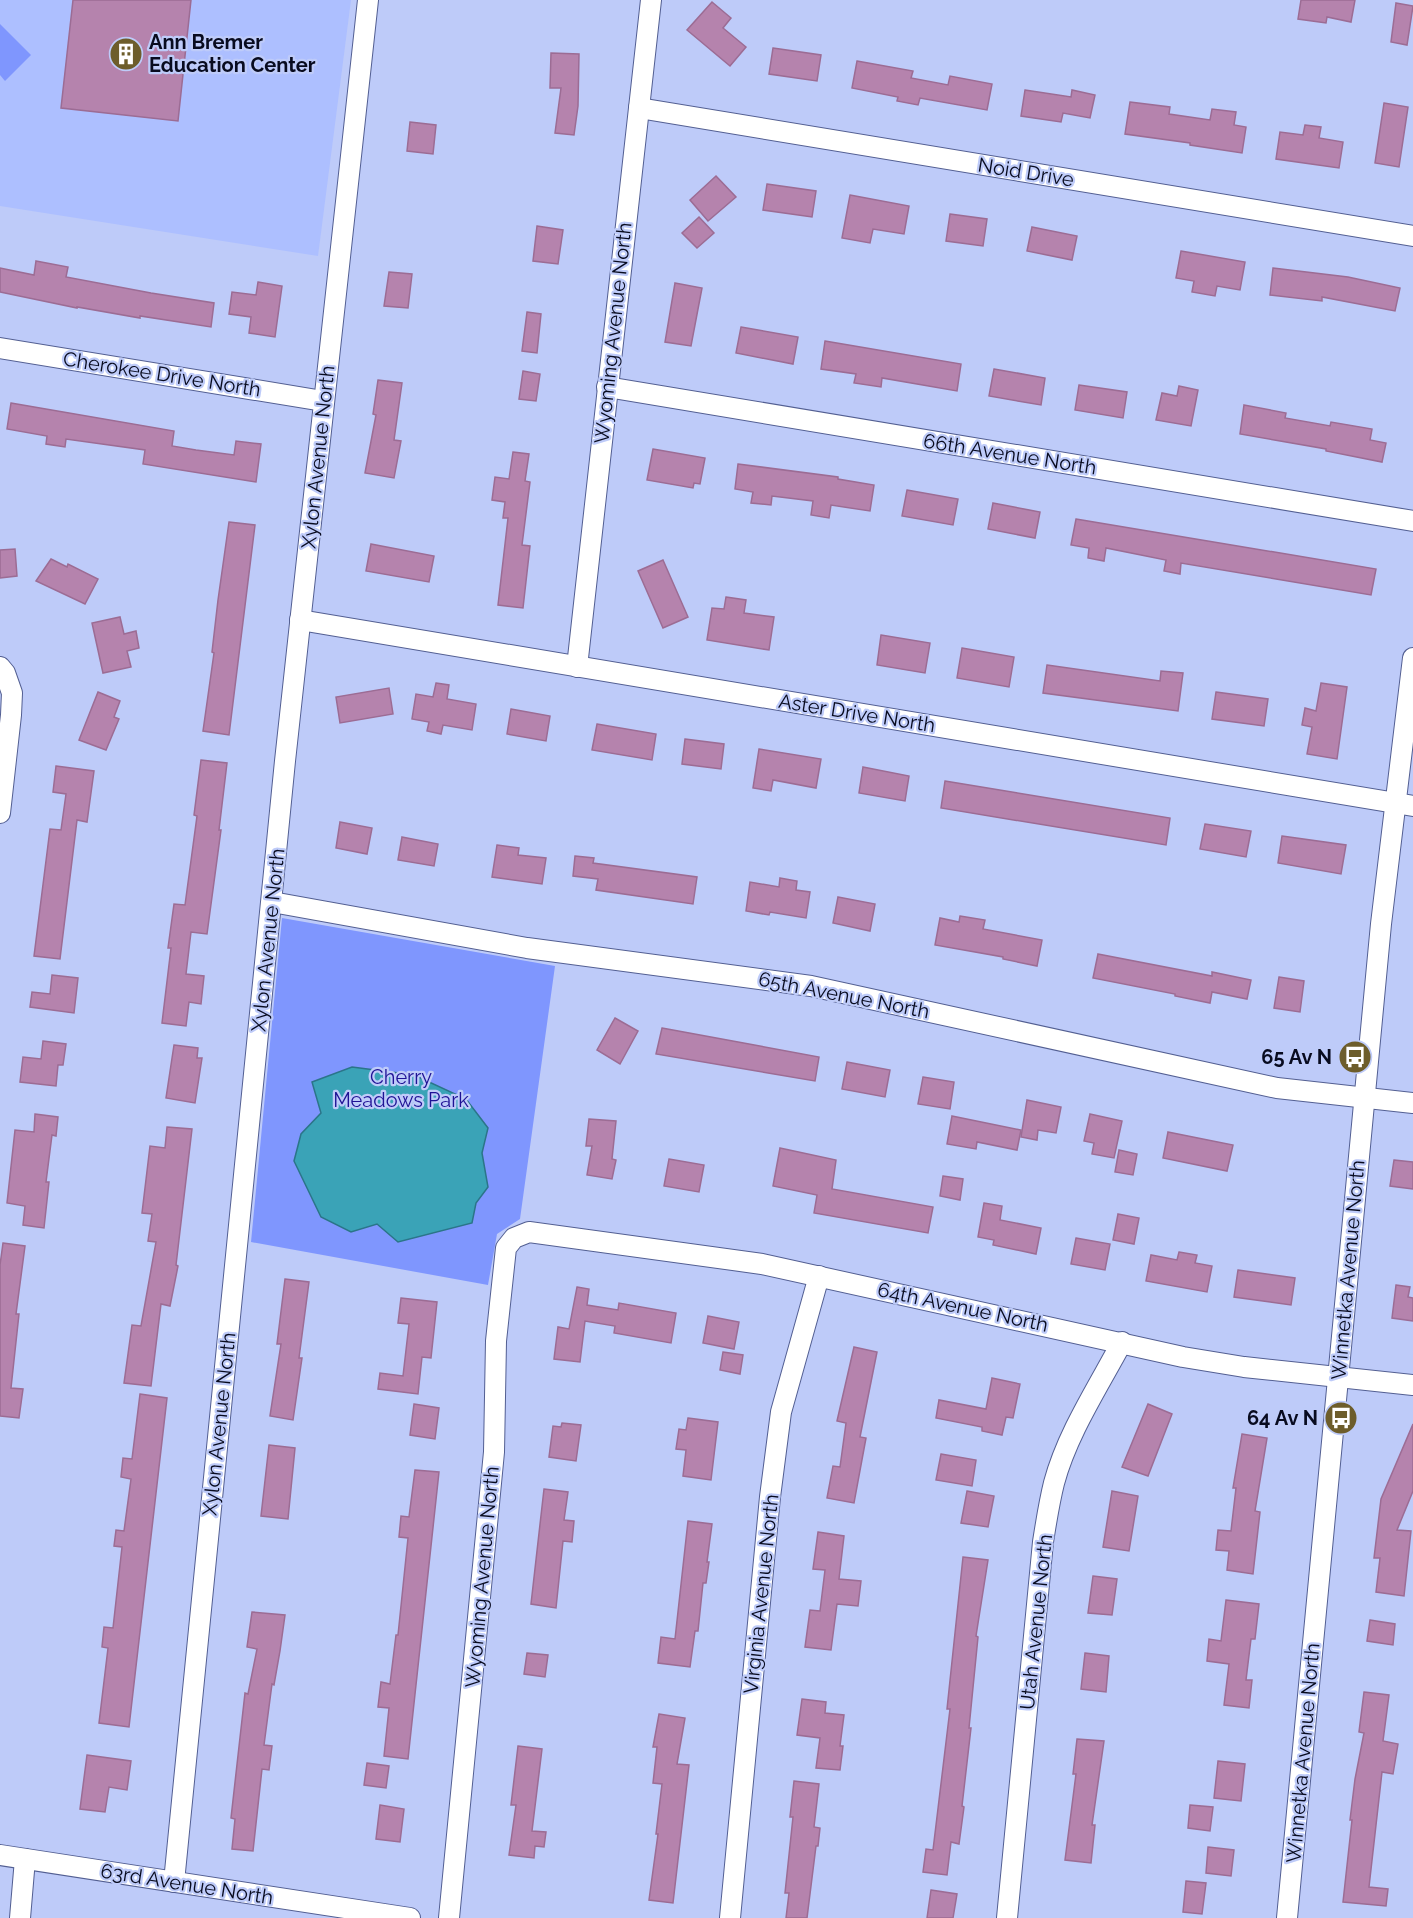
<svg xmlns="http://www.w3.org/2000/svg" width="1413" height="1918" viewBox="0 0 1413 1918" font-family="Raleway,sans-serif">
<rect width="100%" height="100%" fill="#becbf9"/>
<polygon fill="#adbfff" points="0,0 351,0 318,256 0,206"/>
<g fill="#7f96fe">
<polygon points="0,24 31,55 5,81 0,75"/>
<polygon points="282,918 555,966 520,1219 497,1234 488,1285 251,1242"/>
</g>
<polygon fill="#3aa3b7" stroke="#2b7589" stroke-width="1.5" points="352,1067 414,1075 466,1099 488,1128 482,1153 488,1187 476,1203 472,1223 398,1242 377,1224 351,1232 321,1217 294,1161 301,1134 321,1113 312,1082"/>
<g fill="#b583ad" stroke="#9c6c94" stroke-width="1.5">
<polygon points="73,0 191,0 178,121 61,108"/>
<polygon points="1301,0 1355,0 1351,22 1327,17 1326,23 1298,19"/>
<polygon points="712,2 731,18 723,28 746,47 730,66 687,30"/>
<polygon points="1396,3 1413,6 1407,45 1391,42"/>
<polygon points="773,48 821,55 817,81 769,74"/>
<polygon points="551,53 579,54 578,106 574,135 555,133 561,88 550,88"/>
<polygon points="857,61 913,71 911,78 948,85 950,76 992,84 987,110 920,98 918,105 897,101 898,97 852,88"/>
<polygon points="1025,90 1071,97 1072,90 1095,95 1090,118 1063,113 1061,122 1021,116"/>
<polygon points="1130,102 1170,107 1169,114 1210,120 1212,109 1236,112 1234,125 1246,127 1242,153 1190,145 1190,143 1125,134"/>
<polygon points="1384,103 1408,107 1399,167 1375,163"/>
<polygon points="410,122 436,125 433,154 407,151"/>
<polygon points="1305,125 1321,127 1319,138 1343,142 1339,168 1276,159 1280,132 1303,135"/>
<polygon points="716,176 736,197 708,221 690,200"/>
<polygon points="767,184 816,191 812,217 763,210"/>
<polygon points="850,195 909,206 904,234 873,229 870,243 842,238"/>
<polygon points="950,214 987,219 983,246 946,241"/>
<polygon points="699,217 714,233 697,248 682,233"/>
<polygon points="537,226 563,230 558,264 533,261"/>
<polygon points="1032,227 1077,236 1072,260 1027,251"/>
<polygon points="1181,251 1245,262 1240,290 1217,286 1215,296 1192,292 1194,281 1176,278"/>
<polygon points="36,261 68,267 66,277 151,293 214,303 211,327 140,316 140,318 77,307 77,308 0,292 0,268 34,275"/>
<polygon points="1273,268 1348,277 1400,288 1395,311 1322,297 1322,301 1270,295"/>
<polygon points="389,272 412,274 408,308 384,306"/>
<polygon points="258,282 282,286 275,337 249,333 251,317 229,314 232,292 256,295"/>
<polygon points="675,283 702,288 691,346 665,342"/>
<polygon points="527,312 541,314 537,353 522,351"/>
<polygon points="741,327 798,337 793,364 736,353"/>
<polygon points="825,341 961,364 957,391 882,378 881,387 854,383 856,374 821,369"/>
<polygon points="994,369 1045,378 1041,405 989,396"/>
<polygon points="523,371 540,374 536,401 519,399"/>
<polygon points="378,380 402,383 394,440 401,441 394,478 365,473 376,415 373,414"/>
<polygon points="1079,385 1127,392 1123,418 1075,410"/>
<polygon points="1179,386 1198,390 1191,426 1156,420 1162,393 1177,396"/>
<polygon points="11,403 174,431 172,446 196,450 234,455 236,441 261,444 256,482 143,464 145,450 66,439 65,447 46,444 47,436 7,429"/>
<polygon points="1244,405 1286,413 1285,418 1330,426 1331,422 1372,429 1370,440 1386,443 1382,462 1326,451 1326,449 1240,434"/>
<polygon points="653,449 705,458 700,484 694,483 693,488 647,480"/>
<polygon points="513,452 529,454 525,481 530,482 522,545 530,546 523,608 498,605 508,518 503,518 505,502 492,500 495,477 509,479"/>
<polygon points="738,464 838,477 838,479 874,485 870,511 831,505 829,518 811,515 813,501 772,496 771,505 751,503 753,492 735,489"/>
<polygon points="907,490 958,499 953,525 902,516"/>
<polygon points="993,503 1040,512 1035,538 988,529"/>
<polygon points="1076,519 1376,569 1371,595 1181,563 1180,574 1164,571 1166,560 1106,548 1104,561 1088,558 1089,548 1071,545"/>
<polygon points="229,522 255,525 229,735 203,731 214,653 212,652 218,600"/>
<polygon points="371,544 434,556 429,582 366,571"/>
<polygon points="15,549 17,576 0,578 0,550"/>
<polygon points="51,559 67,567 68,564 98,579 85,604 36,581"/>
<polygon points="663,560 688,617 663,628 638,571"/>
<polygon points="726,597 746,600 744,613 774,617 769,650 707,640 712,608 724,609"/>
<polygon points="120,617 124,634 136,631 139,648 127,651 131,667 103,673 92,623"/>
<polygon points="881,635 930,643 925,673 877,665"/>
<polygon points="962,648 1014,657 1009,687 957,678"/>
<polygon points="1047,665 1160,681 1161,671 1183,673 1178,711 1043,693"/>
<polygon points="436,683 449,685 447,699 476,704 472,730 443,725 441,734 427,731 429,722 412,719 416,694 433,697"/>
<polygon points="1321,683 1347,687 1337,759 1307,754 1312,727 1302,725 1305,708 1316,711"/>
<polygon points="389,688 393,714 340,723 336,697"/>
<polygon points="98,692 120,701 114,717 119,719 106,750 79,740"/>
<polygon points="1216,692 1268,699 1264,726 1212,719"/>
<polygon points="511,709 550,716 546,741 507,734"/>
<polygon points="597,724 656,734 652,760 592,750"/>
<polygon points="685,739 724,744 721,769 682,764"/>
<polygon points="759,749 821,759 816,788 773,780 771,791 753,788"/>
<polygon points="201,760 227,763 219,830 221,830 207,934 191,932 186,974 204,976 201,1004 189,1002 186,1026 162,1023 171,948 168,948 174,904 185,905 197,816 194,815"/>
<polygon points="56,766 94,771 87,822 77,820 60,959 34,956 50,829 61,830 66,794 53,792"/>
<polygon points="863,767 909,776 905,801 859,793"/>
<polygon points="945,781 1170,818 1166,845 941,808"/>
<polygon points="340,822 372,828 367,854 336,848"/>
<polygon points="1205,824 1251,831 1246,857 1200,849"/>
<polygon points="1282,836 1346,845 1341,874 1278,863"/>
<polygon points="402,837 438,844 434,866 398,860"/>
<polygon points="497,845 519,848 518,855 546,858 542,884 492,877"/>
<polygon points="575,856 594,858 593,863 697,877 693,904 596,890 598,879 573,876"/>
<polygon points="780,878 797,881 796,890 810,892 806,918 770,912 769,915 746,911 750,882 779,887"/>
<polygon points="838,897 875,904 870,931 833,923"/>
<polygon points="960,916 985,920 983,929 1042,940 1037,966 1003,959 1003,957 935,945 940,918 959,922"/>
<polygon points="1098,954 1212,976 1212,972 1251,980 1247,999 1212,992 1210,1003 1175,996 1175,994 1093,978"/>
<polygon points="52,975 78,978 74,1013 30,1007 32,992 50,994"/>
<polygon points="1279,977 1304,981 1300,1012 1274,1008"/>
<polygon points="615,1018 638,1031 620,1064 597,1050"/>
<polygon points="662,1028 819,1057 815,1081 656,1054"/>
<polygon points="43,1041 66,1044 63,1065 58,1065 56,1086 20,1082 23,1057 41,1059"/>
<polygon points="174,1045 198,1048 197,1058 202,1058 195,1103 166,1098"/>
<polygon points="847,1062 890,1070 885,1097 842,1089"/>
<polygon points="923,1077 954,1082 950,1109 918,1104"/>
<polygon points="1027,1100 1061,1107 1056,1133 1038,1130 1037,1140 1021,1137"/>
<polygon points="35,1114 58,1117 56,1136 52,1135 46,1182 49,1182 44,1228 23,1225 25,1206 7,1203 15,1130 34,1132"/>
<polygon points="1090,1114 1122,1121 1114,1158 1092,1154 1094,1143 1084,1141"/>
<polygon points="952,1116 1021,1130 1017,1150 977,1142 976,1149 947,1144"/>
<polygon points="589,1119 616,1121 612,1159 616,1160 612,1179 587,1175 592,1146 586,1146"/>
<polygon points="167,1127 192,1129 176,1265 178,1266 170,1306 161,1304 151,1386 124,1383 132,1325 141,1326 156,1242 148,1241 152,1214 142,1213 150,1146 165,1148"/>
<polygon points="1168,1132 1233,1145 1227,1171 1163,1158"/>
<polygon points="780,1148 836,1160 832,1189 933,1207 928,1233 814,1213 817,1195 773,1186"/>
<polygon points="1119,1150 1137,1154 1133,1175 1115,1172"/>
<polygon points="669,1159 704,1165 699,1192 664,1186"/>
<polygon points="1394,1160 1413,1162 1413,1189 1390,1186"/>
<polygon points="943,1176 963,1179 960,1200 940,1196"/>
<polygon points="984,1203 1002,1206 1000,1220 1041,1228 1036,1254 993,1245 994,1240 978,1237"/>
<polygon points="1118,1214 1139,1218 1134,1244 1113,1240"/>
<polygon points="1076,1238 1110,1244 1105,1270 1071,1264"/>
<polygon points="3,1243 25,1246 16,1314 19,1314 11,1388 23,1389 19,1418 0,1416 0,1265"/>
<polygon points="1179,1252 1197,1255 1195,1263 1212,1266 1207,1292 1146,1281 1151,1255 1177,1260"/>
<polygon points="1238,1270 1295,1278 1291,1305 1234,1297"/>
<polygon points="285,1279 309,1282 299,1358 302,1358 293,1420 270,1416 281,1344 277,1344"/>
<polygon points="1396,1285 1410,1287 1408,1297 1413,1298 1413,1321 1392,1318"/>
<polygon points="577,1287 589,1289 587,1305 618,1310 619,1303 676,1313 671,1343 614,1333 615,1326 585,1321 580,1362 554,1359 558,1327 569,1329"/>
<polygon points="401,1298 437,1302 431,1358 422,1357 418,1394 378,1389 380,1373 403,1376 409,1324 398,1323"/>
<polygon points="708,1316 739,1322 734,1349 703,1343"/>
<polygon points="854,1347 877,1352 860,1437 866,1438 854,1503 827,1498 833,1466 840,1467 846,1423 837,1421"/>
<polygon points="723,1352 743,1355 740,1374 720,1370"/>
<polygon points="992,1378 1020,1384 1013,1418 1006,1417 1002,1435 982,1431 982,1427 936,1418 939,1400 986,1409"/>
<polygon points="140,1394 167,1398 129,1727 99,1723 108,1648 102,1647 104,1627 113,1628 122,1547 114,1546 116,1530 124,1531 131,1479 121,1477 123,1458 132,1459"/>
<polygon points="414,1404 439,1408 435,1439 410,1435"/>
<polygon points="1148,1404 1172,1414 1148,1476 1122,1467"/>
<polygon points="688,1418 718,1422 711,1480 683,1476 686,1450 676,1449 679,1429 686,1430"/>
<polygon points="562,1423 581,1425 576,1461 549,1457 553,1426 561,1427"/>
<polygon points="1413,1424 1413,1491 1397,1530 1411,1531 1404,1596 1376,1592 1380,1558 1374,1558 1381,1499"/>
<polygon points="1242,1434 1267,1438 1255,1511 1260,1512 1253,1574 1227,1570 1229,1551 1216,1550 1218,1530 1231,1531 1236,1488 1233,1488"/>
<polygon points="269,1445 295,1448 288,1519 261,1516"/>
<polygon points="941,1454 976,1460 972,1486 936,1480"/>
<polygon points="415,1470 439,1472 408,1759 384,1756 389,1708 378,1707 381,1682 390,1684 396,1635 398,1635 408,1538 399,1537 401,1516 409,1517"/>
<polygon points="544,1489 568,1492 564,1520 574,1521 572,1542 563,1541 556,1608 531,1604"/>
<polygon points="967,1491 994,1496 988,1527 961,1523"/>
<polygon points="1112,1491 1138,1496 1129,1551 1103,1547"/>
<polygon points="688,1521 712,1524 707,1562 709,1562 706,1583 703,1583 698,1631 695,1631 690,1667 658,1663 661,1637 675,1639"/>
<polygon points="818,1532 844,1536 839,1579 861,1581 858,1606 837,1604 831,1650 805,1647 810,1610 820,1611 825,1570 813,1569"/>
<polygon points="963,1557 988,1560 976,1636 978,1637 969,1728 971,1728 962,1806 964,1807 959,1844 951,1842 947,1875 923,1872 926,1849 933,1850 950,1709 947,1709"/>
<polygon points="1093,1576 1117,1579 1112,1615 1088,1613"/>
<polygon points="1226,1600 1259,1604 1255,1639 1251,1639 1246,1680 1252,1680 1249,1708 1224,1705 1229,1664 1207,1661 1209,1639 1221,1641"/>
<polygon points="252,1612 285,1615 280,1651 274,1685 272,1684 264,1745 272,1746 269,1770 262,1769 253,1851 232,1849 235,1819 231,1818 245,1693 248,1694 257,1649 247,1647"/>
<polygon points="1370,1620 1395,1624 1393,1645 1367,1641"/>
<polygon points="527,1653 548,1655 545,1677 524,1674"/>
<polygon points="1085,1653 1109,1656 1106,1692 1081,1689"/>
<polygon points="1364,1692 1389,1695 1383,1741 1398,1744 1393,1774 1382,1772 1369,1887 1388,1889 1386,1906 1343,1902 1352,1820 1350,1820 1355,1779 1364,1733 1359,1732"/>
<polygon points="802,1699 826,1702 825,1713 844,1715 840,1746 843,1746 840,1770 816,1768 820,1738 797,1735"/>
<polygon points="659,1714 685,1718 677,1764 689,1765 673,1903 649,1900 658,1834 656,1834 662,1784 653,1783 657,1747 653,1747"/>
<polygon points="1077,1739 1104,1741 1092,1825 1095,1825 1091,1863 1065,1860 1076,1774 1073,1774"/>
<polygon points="518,1746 542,1749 532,1831 546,1832 544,1847 535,1846 534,1858 509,1855 516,1805 511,1805"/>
<polygon points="87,1755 131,1761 127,1790 109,1787 105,1812 80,1809"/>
<polygon points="1218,1761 1245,1764 1241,1801 1214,1798"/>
<polygon points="367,1763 389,1766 386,1788 364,1785"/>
<polygon points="794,1781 819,1784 814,1827 820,1828 818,1846 816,1846 807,1918 786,1918 789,1893 785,1893 793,1817 790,1817"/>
<polygon points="380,1805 404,1809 400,1842 376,1839"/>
<polygon points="1190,1805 1213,1807 1210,1831 1188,1828"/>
<polygon points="1208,1847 1234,1850 1231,1876 1206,1873"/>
<polygon points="1186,1881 1206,1883 1202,1914 1183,1912"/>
<polygon points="931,1890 957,1894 953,1918 927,1918"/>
</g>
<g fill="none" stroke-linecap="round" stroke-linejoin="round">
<g stroke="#535f92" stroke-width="22">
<g id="minor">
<polyline points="639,108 1413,236"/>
<polyline points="0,348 323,401"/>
<polyline points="607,387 1413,521"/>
<polyline points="300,620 1413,806"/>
<polyline points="0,667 5,673 12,693 11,715 0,813"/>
<polyline points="577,667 651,0"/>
<polyline points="272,902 527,948 811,986 1277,1088 1413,1103"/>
<polyline points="0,1855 410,1918"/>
<polyline points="174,1882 285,761 368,0"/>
<polyline points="20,1918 25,1859"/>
<polyline points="449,1918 494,1452 496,1341 506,1248 514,1238 529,1232 762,1264 1183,1357 1244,1367 1413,1385"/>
<polyline points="730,1918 770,1497 781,1412 819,1276"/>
<path d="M1007 1918 1043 1542C1046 1523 1049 1503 1054 1483 1067 1434 1098 1387 1122 1342"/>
<polyline points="1287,1918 1381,924 1413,658"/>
</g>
</g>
<use href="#minor" stroke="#fff" stroke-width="20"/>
</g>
<defs>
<g id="building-disc" transform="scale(1.725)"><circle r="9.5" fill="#6d5d2b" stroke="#becbf9"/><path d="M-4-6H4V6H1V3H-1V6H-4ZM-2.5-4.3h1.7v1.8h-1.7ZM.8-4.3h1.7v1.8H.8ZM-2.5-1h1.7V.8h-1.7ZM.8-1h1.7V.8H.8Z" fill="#fff"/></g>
<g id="bus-disc" transform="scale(1.725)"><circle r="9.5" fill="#6d5d2b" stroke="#becbf9"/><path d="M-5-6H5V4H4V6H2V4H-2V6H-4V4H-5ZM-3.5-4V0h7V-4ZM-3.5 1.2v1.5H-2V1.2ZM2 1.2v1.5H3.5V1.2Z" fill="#fff"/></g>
</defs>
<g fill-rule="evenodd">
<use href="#building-disc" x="126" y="54"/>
<use href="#bus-disc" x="1355" y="1057"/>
<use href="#bus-disc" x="1341" y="1418"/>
</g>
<g text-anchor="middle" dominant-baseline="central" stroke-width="4.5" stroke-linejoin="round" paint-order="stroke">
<g font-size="20" font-weight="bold" fill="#080b1f" stroke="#becbf9" text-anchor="end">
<text x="149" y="42" text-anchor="start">Ann Bremer<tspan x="149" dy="23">Education Center</tspan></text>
<text x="1332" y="1057">65 Av N</text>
<text x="1318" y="1418">64 Av N</text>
</g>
<g font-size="20" fill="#080b1f" stroke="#becbf9">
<text transform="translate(1026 172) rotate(9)">Noid Drive</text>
<text transform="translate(613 333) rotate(-84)">Wyoming Avenue North</text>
<text transform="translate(162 374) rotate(9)">Cherokee Drive North</text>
<text transform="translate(1010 454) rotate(9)">66th Avenue North</text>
<text transform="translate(318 457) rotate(-84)">Xylon Avenue North</text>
<text transform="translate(857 713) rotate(9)">Aster Drive North</text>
<text transform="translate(268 940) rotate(-84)">Xylon Avenue North</text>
<text transform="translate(844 995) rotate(11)">65th Avenue North</text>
<text transform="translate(1348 1270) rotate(-85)">Winnetka Avenue North</text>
<text transform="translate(963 1307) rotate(12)">64th Avenue North</text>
<text transform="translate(219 1424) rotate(-84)">Xylon Avenue North</text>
<text transform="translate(482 1577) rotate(-85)">Wyoming Avenue North</text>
<text transform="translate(761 1594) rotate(-84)">Virginia Avenue North</text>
<text transform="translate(1036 1622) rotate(-84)">Utah Avenue North</text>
<text transform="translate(1303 1753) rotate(-85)">Winnetka Avenue North</text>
<text transform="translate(187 1884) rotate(9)">63rd Avenue North</text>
</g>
<g font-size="20" fill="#1f1295" stroke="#becbf9">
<text x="401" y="1077">Cherry<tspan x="401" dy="23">Meadows Park</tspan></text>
</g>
</g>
</svg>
